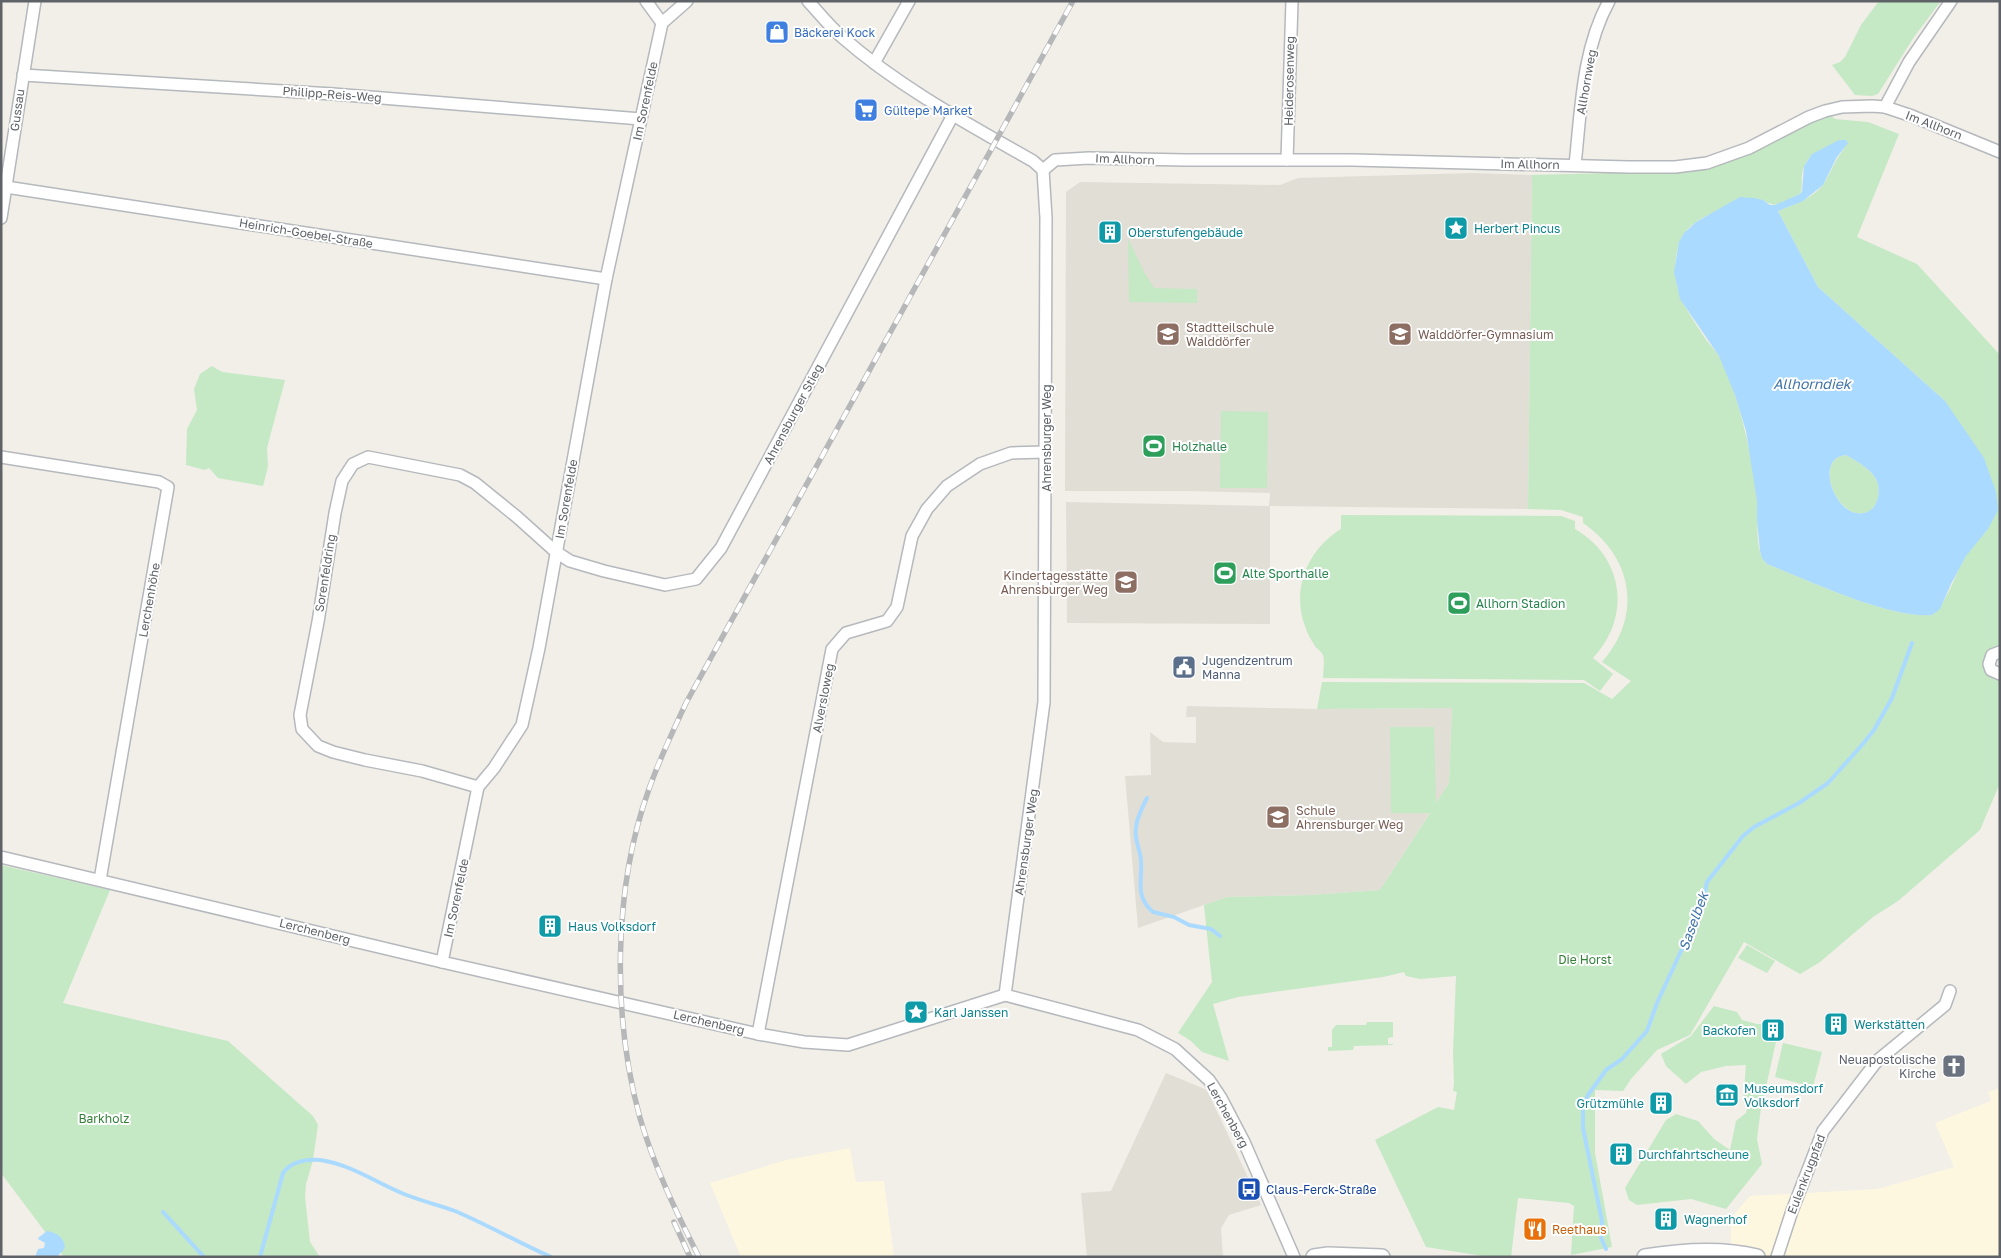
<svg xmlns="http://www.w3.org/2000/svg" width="2001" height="1258" viewBox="0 0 2001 1258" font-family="'Golos Text',sans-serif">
<rect width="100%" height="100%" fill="#f1efe8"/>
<g fill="#fef7e0">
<polygon points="2000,1088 2000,1257 1731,1257 1731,1218 1750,1196 1878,1189 1954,1167 1935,1123 1991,1101 1988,1092"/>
<polygon points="850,1148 856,1182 884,1181 894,1257 741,1257 710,1183 786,1160"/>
</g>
<g fill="#e1ded6">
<polygon points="1472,173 1532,175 1528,509 1270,506 1270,624 1067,623 1066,502 1269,506 1270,493 1188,491 1065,491 1066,192 1080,182 1280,185 1298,178"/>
<polygon points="1187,706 1317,709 1452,708 1449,783 1380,890 1311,895 1227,897 1138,928 1125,776 1151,775 1150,732 1163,742 1196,743 1196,717 1186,717"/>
<polygon points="1166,1073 1207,1090 1261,1205 1229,1215 1221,1228 1223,1257 1087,1257 1081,1193 1111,1191"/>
</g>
<g fill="#c5e8c5" fill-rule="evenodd">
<polygon points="1879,1 1941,1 1914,37 1878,94 1872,96 1855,95 1832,65 1840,62 1845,57 1861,25"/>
<path d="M1830 114 1835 119 1868 122 1899 134 1857 237 1917 264 2000 355V645C1979 651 1978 677 2000 681V783L1980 830 1898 901 1873 917 1820 962 1800 974 1744 942 1690 1035 1657 1050 1631 1079 1623 1091 1595 1090V1153L1612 1247 1571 1255 1574 1206 1569 1203 1518 1198 1511 1257 1483 1256 1426 1247 1375 1140 1438 1107 1454 1110 1457 1092 1453 1091 1454 1083 1453 1052 1456 976 1420 979 1406 976 1404 972 1383 977 1238 997 1213 1004 1229 1061 1202 1052 1191 1041 1178 1033 1212 982 1204 905 1227 897 1311 895 1380 890 1430 813H1391L1390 727H1434L1436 803 1449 783 1452 708 1317 709 1322 682 1584 683 1612 699 1631 681 1602 662C1643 616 1633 557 1583 523V517L1561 510 1528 509 1532 175 1691 171C1713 168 1734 160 1753 151 1778 138 1802 121 1830 114ZM1839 140 1844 149C1836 159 1832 169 1826 180 1817 197 1795 204 1778 211L1818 287 1945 401 1988 529C1980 538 1972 547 1965 557 1955 574 1947 604 1932 615 1887 618 1811 581 1767 564 1752 547 1760 520 1757 498 1753 465 1746 431 1736 398 1732 385 1726 368 1719 356 1716 351 1711 346 1707 341 1685 308 1667 285 1679 244 1688 213 1736 206 1763 200 1777 210 1786 202 1800 194 1803 188 1801 181 1802 174 1807 151 1822 151 1839 140Z"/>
<polygon points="1128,238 1144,272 1154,288 1197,289 1197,303 1129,302"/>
<polygon points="212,366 222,372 285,380 267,448 268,466 263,486 218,478 209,468 205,470 186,465 187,429 197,410 194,389 200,374"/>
<polygon points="1221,411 1268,412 1267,488 1220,488"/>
<path d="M1846 455C1856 461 1870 468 1876 479 1883 494 1876 517 1856 513 1833 508 1815 459 1846 455Z"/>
<path d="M1341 515 1561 516 1575 521V529C1625 558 1631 618 1593 658L1613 674 1600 691 1584 680 1323 678C1323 672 1325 661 1323 655 1322 652 1317 649 1315 646 1311 640 1307 633 1305 626 1291 589 1308 549 1341 529Z"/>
<polygon points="1,865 110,890 63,1003 228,1041 313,1116 318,1125 313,1160 306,1184 305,1197 310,1242 320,1257 64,1257 1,1173"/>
<polygon points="1747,945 1775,961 1767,973 1738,958"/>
<polygon points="1714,1006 1737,1012 1742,1020 1757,1024 1770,1024 1766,1031 1777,1037 1762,1105 1743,1103 1746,1065 1726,1066 1701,1072 1686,1084 1666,1066 1661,1054 1691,1036"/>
<polygon points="1367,1022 1393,1022 1393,1037 1388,1038 1388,1044 1393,1044 1393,1045 1354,1046 1353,1050 1328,1051 1328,1047 1332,1047 1332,1030 1336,1025 1366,1025"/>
<polygon points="1783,1043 1822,1052 1813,1087 1775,1077"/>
<polygon points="1747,1108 1761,1108 1757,1139 1762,1164 1726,1209 1691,1199 1637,1205 1629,1200 1625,1188 1666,1120 1676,1114 1698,1121 1714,1139 1730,1150 1736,1121 1746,1113"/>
</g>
<g fill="#aadaff" fill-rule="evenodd">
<path d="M1839 140H1846L1848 143 1837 157 1823 185 1803 201 1778 211 1818 287 1945 401 1984 458 1996 492 1998 510 1988 529 1966 556 1951 584 1940 609 1932 615C1887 618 1811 581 1767 564L1762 558 1760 551 1757 520V501L1746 431 1735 395 1719 356 1680 299 1674 272 1679 242 1684 233 1696 222 1740 197 1754 198 1763 200 1770 205H1775L1800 194 1802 191 1804 166 1812 154ZM1846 455C1856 461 1870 468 1876 479 1883 493 1876 517 1856 513 1833 509 1815 458 1846 455Z"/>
<path d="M47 1231C57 1233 64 1237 65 1248L57 1257H35L38 1249 44 1248 45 1243 38 1239V1238Z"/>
</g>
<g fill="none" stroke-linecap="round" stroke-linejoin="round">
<g stroke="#aadaff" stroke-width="4">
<path d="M1147 798C1142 808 1137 817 1136 827 1134 838 1138 844 1140 854 1145 876 1132 894 1153 912L1174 917 1189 925 1211 929 1220 936"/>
<polyline points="163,1212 204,1257"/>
<polyline points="1606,1249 1601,1238 1602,1221 1583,1128 1583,1105 1588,1095 1606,1070 1622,1059 1647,1031 1657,1003 1695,921 1704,897 1707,882 1743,836 1754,827 1799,803 1828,783 1862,745 1874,730 1892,698 1912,643"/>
<path d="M260 1257 283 1173C291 1162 305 1159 320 1160 350 1164 377 1183 404 1194 421 1201 439 1205 455 1211 488 1225 519 1243 551 1257"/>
</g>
<g stroke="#b5b8bc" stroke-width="14">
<g id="street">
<polyline points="646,1 662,23 687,1"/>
<path d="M808 1C819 13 830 27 842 37 899 87 968 124 1033 161L1043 170 1046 218 1044 702 1005 995"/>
<polyline points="874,63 909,1"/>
<polyline points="23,75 333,94 641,119"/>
<polyline points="1885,107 1909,62 1951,1"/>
<polyline points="1287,160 1292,1"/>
<path d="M1575 165C1581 110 1582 50 1609 1"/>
<polyline points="1043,170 1055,160 1089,158 1185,160 1353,160 1628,167 1675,167 1707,163 1749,148 1809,117 1825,111 1842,107 1872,106 1885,107 1912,116 2000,152"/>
<polyline points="6,187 606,279"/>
<polyline points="1,218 35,1"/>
<polyline points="1,457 159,482 168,487 100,880"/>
<polyline points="2000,652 1992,655 1989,664 1991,670 2000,674"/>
<polyline points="478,787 422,771 365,760 333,752 318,746 302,729 300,715 318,622 335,513 342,481 353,464 368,457 460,475 475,483 517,517 556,552 570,561 604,571 665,585 696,579 721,548 953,115"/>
<polyline points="1,857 442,962 758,1034 804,1042 848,1045 1005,995 1138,1030 1175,1049 1209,1080 1221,1098 1244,1142 1294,1257"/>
<polyline points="442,962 478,787 494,768 522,725 539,648 606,279 662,23"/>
<polyline points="758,1034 832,649 846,633 887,621 897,607 912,536 927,509 947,486 980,464 1011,453 1046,452"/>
<polyline points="1777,1257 1792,1211 1823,1131 1877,1061 1945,1005 1950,991"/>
</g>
</g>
<g stroke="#b6babf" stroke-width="18">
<g id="secondary">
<polyline points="1314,1257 1328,1255 1382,1257"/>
<path d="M1645 1257C1681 1251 1721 1248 1757 1257"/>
</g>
</g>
<use href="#street" stroke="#fff" stroke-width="11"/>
<use href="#secondary" stroke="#fff" stroke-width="15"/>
<g stroke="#b6b7b8" stroke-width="5.5">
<g id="rail">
<polyline points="674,1222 690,1257"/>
<path d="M699 1257C676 1212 654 1166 640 1118 612 1017 613 888 649 789 659 760 673 731 686 703L1073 1"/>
</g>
</g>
<use href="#rail" stroke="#fff" stroke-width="4" stroke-dasharray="11" stroke-linecap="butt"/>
</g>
<defs>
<g id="shop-square" transform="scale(1.25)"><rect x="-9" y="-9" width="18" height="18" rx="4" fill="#3f7fe0" stroke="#fff"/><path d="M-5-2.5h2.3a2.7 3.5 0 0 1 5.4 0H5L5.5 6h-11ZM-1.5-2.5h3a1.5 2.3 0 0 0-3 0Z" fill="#fff"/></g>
<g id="supermarket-square" transform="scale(1.25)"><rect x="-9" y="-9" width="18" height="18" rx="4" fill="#3f7fe0" stroke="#fff"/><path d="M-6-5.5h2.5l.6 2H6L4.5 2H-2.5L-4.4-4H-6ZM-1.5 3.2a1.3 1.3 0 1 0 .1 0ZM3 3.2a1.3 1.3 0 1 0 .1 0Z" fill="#fff"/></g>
<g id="sight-square" transform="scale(1.25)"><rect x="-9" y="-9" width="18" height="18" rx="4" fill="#0f9aa8" stroke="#fff"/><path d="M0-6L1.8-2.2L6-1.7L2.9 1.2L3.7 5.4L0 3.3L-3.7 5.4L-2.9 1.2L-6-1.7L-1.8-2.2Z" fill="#fff"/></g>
<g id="building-square" transform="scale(1.25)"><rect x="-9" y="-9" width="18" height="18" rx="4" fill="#0f9aa8" stroke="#fff"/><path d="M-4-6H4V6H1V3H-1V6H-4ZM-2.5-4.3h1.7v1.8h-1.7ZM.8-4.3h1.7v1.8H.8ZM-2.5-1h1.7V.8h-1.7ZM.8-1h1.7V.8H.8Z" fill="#fff"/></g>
<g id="school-square" transform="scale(1.25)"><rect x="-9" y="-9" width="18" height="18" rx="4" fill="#8d6e63" stroke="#fff"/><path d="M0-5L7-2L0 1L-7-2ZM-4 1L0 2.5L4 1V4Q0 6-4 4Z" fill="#fff"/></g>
<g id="stadium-square" transform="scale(1.25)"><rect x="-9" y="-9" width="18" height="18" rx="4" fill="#2e9e5b" stroke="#fff"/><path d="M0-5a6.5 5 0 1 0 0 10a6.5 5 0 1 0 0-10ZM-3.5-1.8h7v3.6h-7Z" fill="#fff"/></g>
<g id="civic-square" transform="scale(1.25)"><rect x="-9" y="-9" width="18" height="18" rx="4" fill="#5c6f8a" stroke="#fff"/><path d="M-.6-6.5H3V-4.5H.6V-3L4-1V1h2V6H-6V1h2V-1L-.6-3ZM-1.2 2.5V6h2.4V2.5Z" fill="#fff"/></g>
<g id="church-square" transform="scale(1.25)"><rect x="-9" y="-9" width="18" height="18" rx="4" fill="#6b7280" stroke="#fff"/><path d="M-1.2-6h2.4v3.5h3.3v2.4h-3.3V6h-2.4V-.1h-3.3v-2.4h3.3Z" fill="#fff"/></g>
<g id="museum-square" transform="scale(1.25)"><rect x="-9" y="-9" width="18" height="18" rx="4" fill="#0f9aa8" stroke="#fff"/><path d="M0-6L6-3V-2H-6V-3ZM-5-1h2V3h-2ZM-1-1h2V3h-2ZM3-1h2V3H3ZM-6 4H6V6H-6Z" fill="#fff"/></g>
<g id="bus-square" transform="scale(1.25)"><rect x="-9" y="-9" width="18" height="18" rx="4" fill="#1a4fb4" stroke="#fff"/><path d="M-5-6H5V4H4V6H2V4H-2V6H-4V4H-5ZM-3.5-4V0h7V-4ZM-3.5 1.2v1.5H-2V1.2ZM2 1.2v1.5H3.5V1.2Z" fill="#fff"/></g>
<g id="restaurant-square" transform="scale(1.25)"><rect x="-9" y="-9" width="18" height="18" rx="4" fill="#e8710a" stroke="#fff"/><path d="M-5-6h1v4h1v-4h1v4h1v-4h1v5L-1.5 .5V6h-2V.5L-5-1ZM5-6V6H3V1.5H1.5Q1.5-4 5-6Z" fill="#fff"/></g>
</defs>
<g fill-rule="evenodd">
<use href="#shop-square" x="777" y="32"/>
<use href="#supermarket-square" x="866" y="110"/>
<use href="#sight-square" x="1456" y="228"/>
<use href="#building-square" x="1110" y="232"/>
<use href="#school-square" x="1168" y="334"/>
<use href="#school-square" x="1400" y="334"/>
<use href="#stadium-square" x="1154" y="446"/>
<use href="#stadium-square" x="1225" y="573"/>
<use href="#school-square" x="1126" y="582"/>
<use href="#stadium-square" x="1459" y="603"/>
<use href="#civic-square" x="1184" y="667"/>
<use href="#school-square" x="1278" y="817"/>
<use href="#building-square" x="550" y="926"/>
<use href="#sight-square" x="916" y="1012"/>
<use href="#building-square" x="1836" y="1024"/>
<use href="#building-square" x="1773" y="1030"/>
<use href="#church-square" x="1954" y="1066"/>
<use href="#museum-square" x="1727" y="1095"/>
<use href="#building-square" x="1661" y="1103"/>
<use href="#building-square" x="1621" y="1154"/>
<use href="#bus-square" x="1249" y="1189"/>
<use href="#building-square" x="1666" y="1219"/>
<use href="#restaurant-square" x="1535" y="1229"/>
</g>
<g text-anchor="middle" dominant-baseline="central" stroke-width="4" stroke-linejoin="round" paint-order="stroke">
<g font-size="12" fill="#366cbe" stroke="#fff" text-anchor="start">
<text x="794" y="32">Bäckerei Kock</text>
<text x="884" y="110">Gültepe Market</text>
</g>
<g font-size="12" fill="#5f6368" stroke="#fff">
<text transform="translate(1289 81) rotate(-89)">Heiderosenweg</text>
<text transform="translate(1586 82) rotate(-80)">Allhornweg</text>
<text transform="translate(332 94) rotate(4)">Philipp-Reis-Weg</text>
<text transform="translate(645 101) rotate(-78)">Im Sorenfelde</text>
<text transform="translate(17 110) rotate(-82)">Gussau</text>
<text transform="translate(1934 125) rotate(21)">Im Allhorn</text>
<text transform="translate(1125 159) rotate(2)">Im Allhorn</text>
<text transform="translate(1530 164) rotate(1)">Im Allhorn</text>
<text transform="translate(306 233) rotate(9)">Heinrich-Goebel-Straße</text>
<text transform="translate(793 414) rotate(-62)">Ahrensburger Stieg</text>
<text transform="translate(1046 438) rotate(-90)">Ahrensburger Weg</text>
<text transform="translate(566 499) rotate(-80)">Im Sorenfelde</text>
<text transform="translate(325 573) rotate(-81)">Sorenfeldring</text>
<text transform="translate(149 600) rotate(-80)">Lerchenhöhe</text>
<text transform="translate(823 698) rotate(-79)">Alversloweg</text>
<text transform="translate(1026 842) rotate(-82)">Ahrensburger Weg</text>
<text transform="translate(456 898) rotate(-78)">Im Sorenfelde</text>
<text transform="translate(315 931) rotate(14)">Lerchenberg</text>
<text transform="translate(709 1022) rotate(13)">Lerchenberg</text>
<text transform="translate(1228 1115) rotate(61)">Lerchenberg</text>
<text transform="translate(1806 1174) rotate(-69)">Eulenkrugpfad</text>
</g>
<g font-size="12" fill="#0d838f" stroke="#fff" text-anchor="start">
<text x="1474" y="228">Herbert Pincus</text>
<text x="1128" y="232">Oberstufengebäude</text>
<text x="568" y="926">Haus Volksdorf</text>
<text x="934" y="1012">Karl Janssen</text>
<text x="1854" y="1024">Werkstätten</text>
<text x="1756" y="1030" text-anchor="end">Backofen</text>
<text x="1744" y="1088">Museumsdorf<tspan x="1744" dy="14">Volksdorf</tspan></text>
<text x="1644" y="1103" text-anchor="end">Grützmühle</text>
<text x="1638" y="1154">Durchfahrtscheune</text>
<text x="1684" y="1219">Wagnerhof</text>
</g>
<g font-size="12" fill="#785e54" stroke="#fff" text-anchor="start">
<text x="1186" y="327">Stadtteilschule<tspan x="1186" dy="14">Walddörfer</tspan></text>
<text x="1418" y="334">Walddörfer-Gymnasium</text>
<text x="1108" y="575" text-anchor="end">Kindertagesstätte<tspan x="1108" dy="14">Ahrensburger Weg</tspan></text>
<text x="1296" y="810">Schule<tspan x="1296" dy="14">Ahrensburger Weg</tspan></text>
</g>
<g font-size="12" fill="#27864d" stroke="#fff" text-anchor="start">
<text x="1172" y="446">Holzhalle</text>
<text x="1242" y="573">Alte Sporthalle</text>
<text x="1476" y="603">Allhorn Stadion</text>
</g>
<g font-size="12" fill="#4e5e75" stroke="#fff" text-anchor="start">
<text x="1202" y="660">Jugendzentrum<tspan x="1202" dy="14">Manna</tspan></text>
</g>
<g font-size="12" fill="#348238" stroke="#fff">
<text x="1585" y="959">Die Horst</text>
<text x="104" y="1118">Barkholz</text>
</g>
<g font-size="12" fill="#5b616d" stroke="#fff" text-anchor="end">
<text x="1936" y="1059">Neuapostolische<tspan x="1936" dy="14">Kirche</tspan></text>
</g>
<g font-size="12" fill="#164399" stroke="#fff" text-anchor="start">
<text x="1266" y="1189">Claus-Ferck-Straße</text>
</g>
<g font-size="12" fill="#c56008" stroke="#fff" text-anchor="start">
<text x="1552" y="1229">Reethaus</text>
</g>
<g font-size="14" font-style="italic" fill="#4174aa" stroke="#fff">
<text x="1812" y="383">Allhorndiek</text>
<text transform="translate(1693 921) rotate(-70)">Saselbek</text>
</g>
</g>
<rect width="2001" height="1258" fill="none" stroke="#5f6368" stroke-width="5"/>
</svg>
